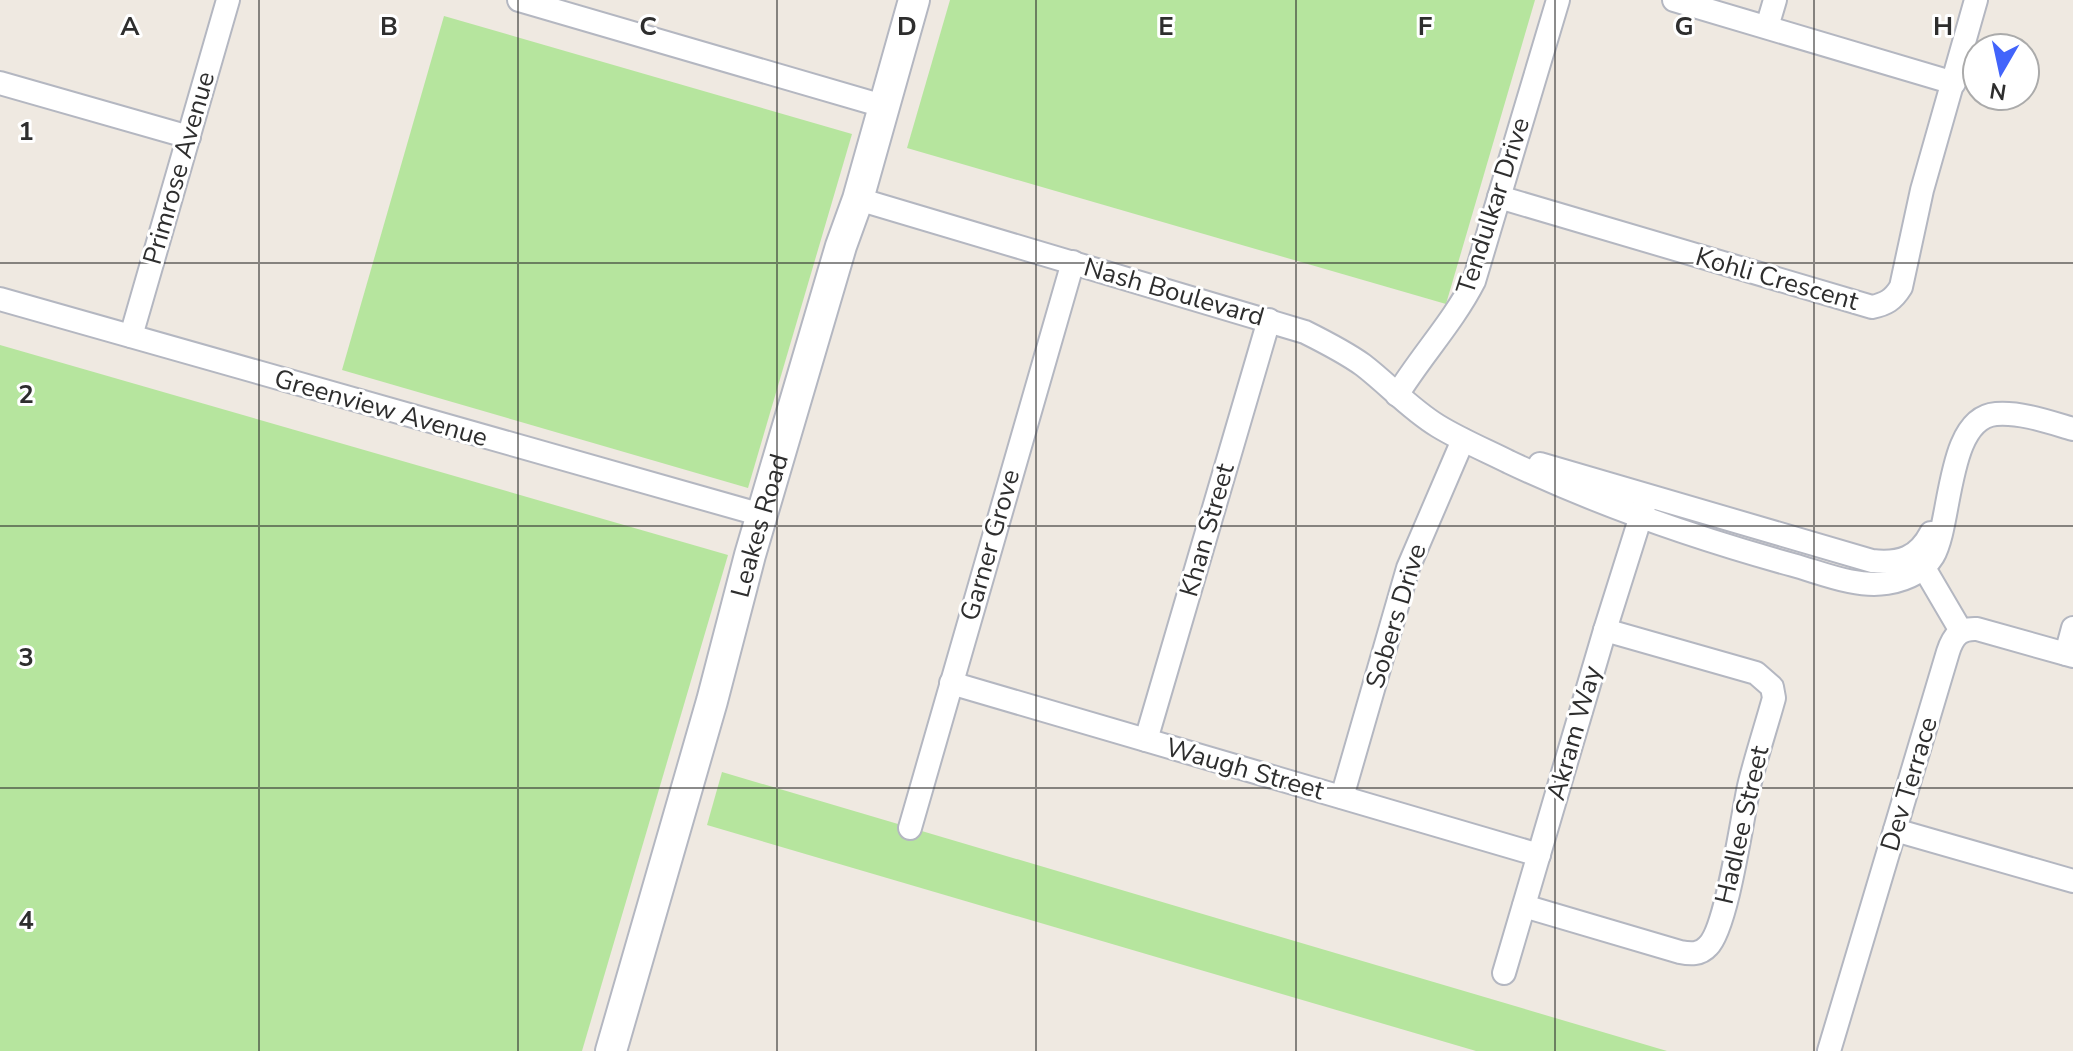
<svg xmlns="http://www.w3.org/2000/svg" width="2073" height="1051" viewBox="0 0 2073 1051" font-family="'Nunito Sans',sans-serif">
<rect width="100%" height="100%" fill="#efe9e1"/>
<g fill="#b6e59e">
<polygon points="950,0 1535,0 1446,304 907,148"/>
<polygon points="444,16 852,134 748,488 342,370"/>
<polygon points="0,345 728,555 582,1051 0,1051"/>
<polygon points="722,772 1667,1051 1476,1051 707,825"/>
</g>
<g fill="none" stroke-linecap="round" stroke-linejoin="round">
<g stroke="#b4b7c1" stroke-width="26">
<g id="street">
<polyline points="519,0 883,106"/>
<polyline points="1674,0 1954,83"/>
<polyline points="1767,27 1775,0"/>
<polyline points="0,83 189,137"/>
<path d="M1499 197 1872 307C1886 304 1893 300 1901 287L1922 190 1976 0"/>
<path d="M858 199 1305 332C1325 342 1345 352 1363 365 1389 385 1410 409 1438 426 1461 440 1485 450 1509 462 1600 505 1695 538 1793 565 1822 573 1856 588 1887 583 1905 580 1923 572 1933 556 1952 524 1946 418 1996 414 2021 412 2049 422 2073 429"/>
<polyline points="0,299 762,515"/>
<polyline points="131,336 228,0"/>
<path d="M1397 395C1421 356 1453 322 1474 281L1558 0"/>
<path d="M1540 464 1872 561C1900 564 1918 558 1931 533"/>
<polyline points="1917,556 1961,631"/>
<polyline points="2066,654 2073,628"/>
<polyline points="951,683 1539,855"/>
<polyline points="1146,740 1269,320"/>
<polyline points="1342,797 1408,568 1463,440"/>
<polyline points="910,828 1073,262"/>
<polyline points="1895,830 2073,881"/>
<path d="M1524 906 1680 952C1690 954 1700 955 1708 946 1727 928 1742 818 1749 786 1756 757 1766 727 1774 698L1772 687 1756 673 1605 630"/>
<polyline points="1504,973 1605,630 1645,503"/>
<path d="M1829 1051 1948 652C1953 636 1960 628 1977 629L2073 656"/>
</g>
</g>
<g stroke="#b4b7c1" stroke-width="34">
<g id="secondary">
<path id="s1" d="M611 1051 712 701 750 555 841 246 858 199 914 0"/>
</g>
</g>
<use href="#street" stroke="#fff" stroke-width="22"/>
<use href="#secondary" stroke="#fff" stroke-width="30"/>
</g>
<path fill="none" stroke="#2e2e2e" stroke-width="2" stroke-opacity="0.55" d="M259 0V1051M518 0V1051M777 0V1051M1036 0V1051M1296 0V1051M1555 0V1051M1814 0V1051M0 263H2073M0 526H2073M0 788H2073"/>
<g text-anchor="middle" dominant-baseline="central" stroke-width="6" stroke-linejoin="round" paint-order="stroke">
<g font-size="26" fill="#2e2e2e" stroke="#fff">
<text transform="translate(179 168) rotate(-74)">Primrose Avenue</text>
<text transform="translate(1493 206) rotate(-72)">Tendulkar Drive</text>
<text transform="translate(1777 279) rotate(16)">Kohli Crescent</text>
<text transform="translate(1174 292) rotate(16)">Nash Boulevard</text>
<text transform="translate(381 408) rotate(16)">Greenview Avenue</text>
<text stroke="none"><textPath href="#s1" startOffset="546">Leakes Road</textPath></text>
<text transform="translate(1207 530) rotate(-74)">Khan Street</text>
<text transform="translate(990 545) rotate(-74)">Garner Grove</text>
<text transform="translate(1396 616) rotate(-73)">Sobers Drive</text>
<text transform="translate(1574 733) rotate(-74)">Akram Way</text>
<text transform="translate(1245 769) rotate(16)">Waugh Street</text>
<text transform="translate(1909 784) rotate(-73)">Dev Terrace</text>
<text transform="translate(1742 825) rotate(-77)">Hadlee Street</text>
</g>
</g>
<g font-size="26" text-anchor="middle" font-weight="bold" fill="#2e2e2e" stroke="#fff" stroke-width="6" stroke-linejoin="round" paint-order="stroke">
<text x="130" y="35">A</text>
<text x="389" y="35">B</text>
<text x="648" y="35">C</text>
<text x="907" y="35">D</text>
<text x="1166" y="35">E</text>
<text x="1425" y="35">F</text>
<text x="1684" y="35">G</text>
<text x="1943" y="35">H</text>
<text x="26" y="140">1</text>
<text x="26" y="403">2</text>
<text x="26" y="666">3</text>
<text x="26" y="929">4</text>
</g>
<g transform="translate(2001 72) rotate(189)"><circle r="38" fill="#ffffff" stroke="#ababab" stroke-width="2"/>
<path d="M0-6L14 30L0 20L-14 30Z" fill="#4264fb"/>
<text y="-12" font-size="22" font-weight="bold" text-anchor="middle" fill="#2e2e2e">N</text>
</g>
</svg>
